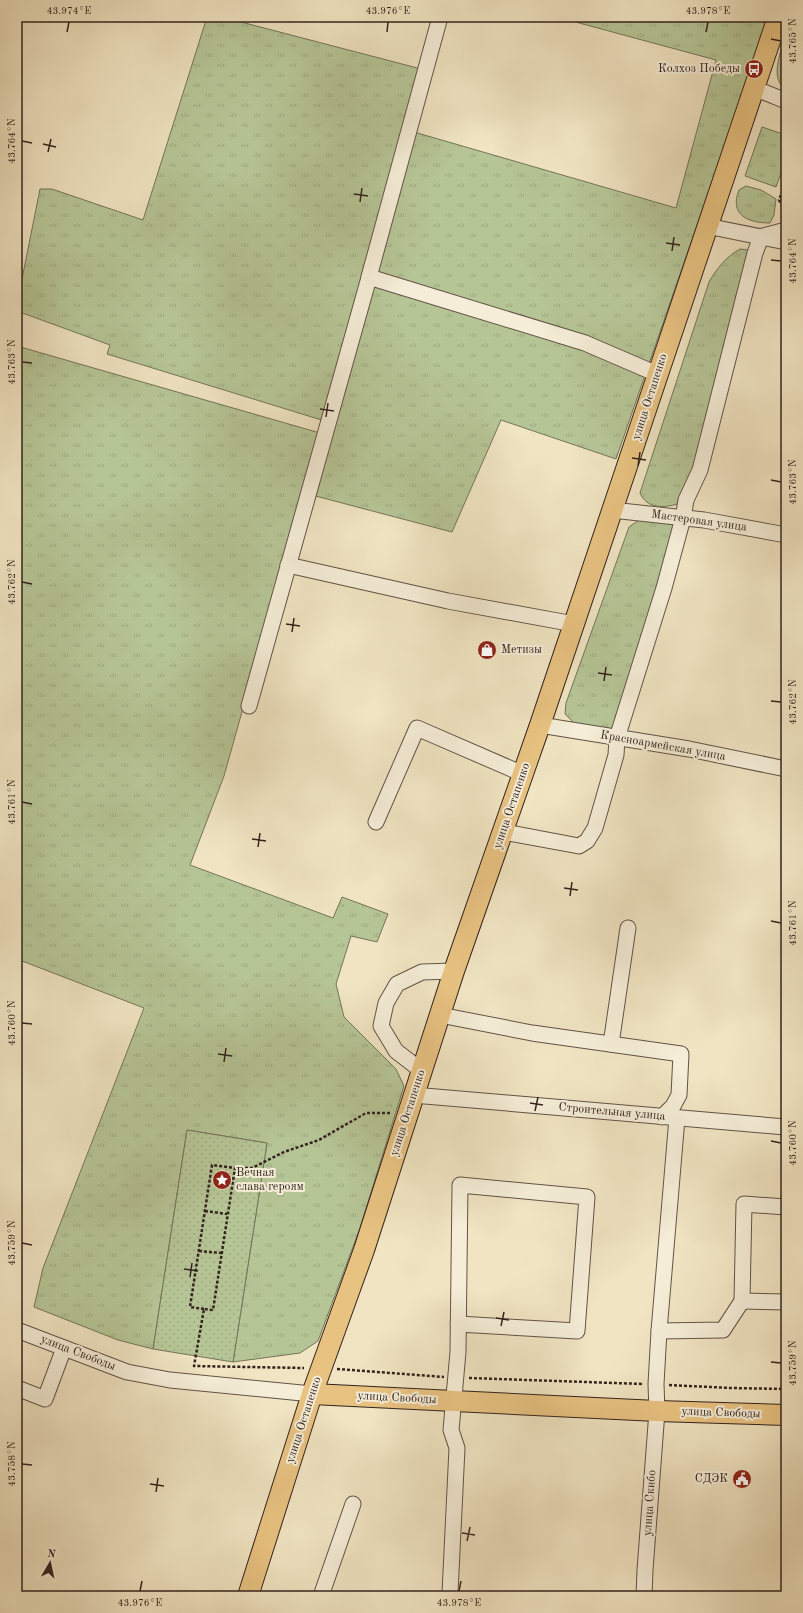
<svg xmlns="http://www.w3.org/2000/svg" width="803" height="1613" viewBox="0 0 803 1613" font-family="'Old Standard TT',serif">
<defs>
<pattern id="grass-tufts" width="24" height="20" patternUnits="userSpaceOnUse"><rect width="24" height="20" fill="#b6c596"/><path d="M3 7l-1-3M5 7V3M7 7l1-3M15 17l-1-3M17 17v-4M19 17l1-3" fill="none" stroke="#9da981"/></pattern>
<pattern id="forest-crowns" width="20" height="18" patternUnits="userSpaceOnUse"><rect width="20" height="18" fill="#b6c596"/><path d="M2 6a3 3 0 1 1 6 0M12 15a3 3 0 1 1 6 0" fill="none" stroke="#9da981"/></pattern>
<pattern id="park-dots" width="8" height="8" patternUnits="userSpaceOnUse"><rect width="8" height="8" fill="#b6c596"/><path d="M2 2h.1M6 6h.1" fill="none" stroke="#9da981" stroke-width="1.8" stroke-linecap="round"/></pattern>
</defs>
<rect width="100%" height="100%" fill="#f0e4c2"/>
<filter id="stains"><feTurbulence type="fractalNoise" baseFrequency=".005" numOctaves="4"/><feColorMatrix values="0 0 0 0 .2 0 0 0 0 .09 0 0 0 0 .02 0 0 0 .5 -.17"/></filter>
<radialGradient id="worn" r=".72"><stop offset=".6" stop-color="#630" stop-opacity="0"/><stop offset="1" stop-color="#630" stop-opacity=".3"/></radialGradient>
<g fill="url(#grass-tufts)" stroke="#74745a">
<polygon points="207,17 222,17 425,70 414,132 676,208 716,60 557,17 744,17 764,22 768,20 616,459 501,420 452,532 308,494 328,422 107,354 110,345 17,311 17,304 40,189 52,189 143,220"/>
<polygon points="762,127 786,135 786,159 776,187 745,176"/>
<path d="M746 186 761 190 776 199 774 215 770 223C748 223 729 215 739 190Z"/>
<path d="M740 249 748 250 755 253 700 470 678 504C663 508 647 509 640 493L709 282C717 268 726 257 740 249Z"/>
<polygon points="17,346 320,433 224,776 190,865 333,918 342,897 388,914 377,942 351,936 336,984 344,1017 396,1069 404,1086 360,1228 318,1341 300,1353 233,1362 267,1143 187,1130 153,1349 118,1340 34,1307 43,1268 144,1008 17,959"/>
<polygon points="683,518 620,730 574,723 565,714 566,703 629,527 639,520"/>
</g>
<path fill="url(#forest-crowns)" stroke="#74745a" d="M786 27V90C772 79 778 64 781 49 782 43 782 36 782 30Z"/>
<polygon fill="url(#park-dots)" stroke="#74745a" points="187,1130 267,1143 233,1362 153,1349"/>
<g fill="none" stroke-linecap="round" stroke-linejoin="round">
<g stroke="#625346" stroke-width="17">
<g id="minor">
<polyline points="440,17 369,277 585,343 657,374"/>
<polyline points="754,88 786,101"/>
<polyline points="707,226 786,242"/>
<polyline points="763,236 786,230"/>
<polyline points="612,510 704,520 786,535"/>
<polyline points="288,565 448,601 574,624"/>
<polyline points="249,706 370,274"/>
<polyline points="540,725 689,749 786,769"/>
<polyline points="376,822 417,728 523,774"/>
<polyline points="504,832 579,846 587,841 595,828 616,755 617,738 664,588 683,518 686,500 700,470 755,253 761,237"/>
<polyline points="440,1015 532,1033 681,1054 679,1095 673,1106 662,1117"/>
<polyline points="611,1044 628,928"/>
<polyline points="422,1071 396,1051 381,1026 386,1003 397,984 422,972 454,971"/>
<polyline points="413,1095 786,1127"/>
<polyline points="677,1118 659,1331 723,1330 742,1301"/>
<polyline points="786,1207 744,1204 742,1301 786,1302"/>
<polyline points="17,1330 127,1372 170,1380 312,1394"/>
<polyline points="17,1388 45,1399 64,1348"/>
<polyline points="450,1593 457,1448 451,1430 458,1352 460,1185 587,1197 577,1331 458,1324"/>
<polyline points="321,1596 353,1504"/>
<polyline points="644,1596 645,1570 657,1411 656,1384 659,1331"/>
</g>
</g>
<g stroke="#33231d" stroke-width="22">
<g id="major">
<polyline points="312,1394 657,1411 786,1415"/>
<polyline points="248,1596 312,1394 364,1250 454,971 540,725 778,17"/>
</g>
</g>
<g stroke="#33231d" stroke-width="2.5" stroke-dasharray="3 2" stroke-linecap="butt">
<polyline points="786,181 779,200 782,206 786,207"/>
<polyline points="235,1168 252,1168 284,1152 319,1140 366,1113 391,1113"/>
<polyline points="205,1211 227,1214"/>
<polyline points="199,1251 221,1253"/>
<polyline points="204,1309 190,1307 212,1165 235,1168 213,1310 204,1309 194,1366 304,1368"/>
<polyline points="337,1369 444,1377"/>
<polyline points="469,1378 644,1384"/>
<polyline points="669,1385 730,1388 786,1389"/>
</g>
<use href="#minor" stroke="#f5edd7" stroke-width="15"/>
<use href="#major" stroke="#e8c281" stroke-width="20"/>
</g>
<path fill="none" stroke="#33231d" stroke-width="1.5" d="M67 32 69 22M387 32 388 22M706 32 708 22M771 39 781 41M22 141 32 143M43 144 56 147M48 152 51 139M354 194 368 196M360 202 362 188M666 243 680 245M672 251 674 237M771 260 781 261M22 362 32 363M320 409 334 411M326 417 328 403M632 458 646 460M638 466 640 452M771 480 781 482M22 582 32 584M286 624 300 626M292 632 294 618M598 673 612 675M604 681 606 667M771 701 781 702M22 802 32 804M252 839 266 841M258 847 260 833M564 888 578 890M570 896 572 882M771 921 781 923M22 1023 32 1024M218 1054 232 1056M224 1062 226 1048M530 1103 543 1105M535 1111 538 1097M771 1141 781 1143M22 1243 32 1245M184 1269 198 1271M190 1277 192 1263M496 1318 509 1320M501 1326 504 1312M771 1362 781 1363M22 1464 32 1465M150 1484 164 1486M156 1492 158 1478M462 1533 475 1535M467 1541 470 1527M140 1591 142 1581M459 1591 461 1581"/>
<defs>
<g id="bus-disc" transform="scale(1)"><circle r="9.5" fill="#8f2418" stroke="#f5edd7"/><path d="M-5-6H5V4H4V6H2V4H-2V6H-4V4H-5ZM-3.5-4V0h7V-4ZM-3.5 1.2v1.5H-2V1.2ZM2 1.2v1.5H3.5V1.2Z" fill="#fff"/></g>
<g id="shop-disc" transform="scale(1)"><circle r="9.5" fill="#8f2418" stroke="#f5edd7"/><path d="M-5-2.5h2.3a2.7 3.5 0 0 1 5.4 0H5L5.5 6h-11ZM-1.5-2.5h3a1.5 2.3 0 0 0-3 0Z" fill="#fff"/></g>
<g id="sight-disc" transform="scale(1)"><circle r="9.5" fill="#8f2418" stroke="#f5edd7"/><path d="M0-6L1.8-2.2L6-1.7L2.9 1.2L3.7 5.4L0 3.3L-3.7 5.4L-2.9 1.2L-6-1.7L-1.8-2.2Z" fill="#fff"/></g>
<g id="civic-disc" transform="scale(1)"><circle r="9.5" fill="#8f2418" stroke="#f5edd7"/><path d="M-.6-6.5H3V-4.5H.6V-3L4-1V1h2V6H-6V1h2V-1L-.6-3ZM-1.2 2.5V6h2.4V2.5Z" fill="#fff"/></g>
</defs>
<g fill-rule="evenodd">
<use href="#bus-disc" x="754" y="69"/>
<use href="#shop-disc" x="487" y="650"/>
<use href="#sight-disc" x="222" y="1180"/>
<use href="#civic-disc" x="742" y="1479"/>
</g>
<g text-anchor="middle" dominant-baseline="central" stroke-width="4" stroke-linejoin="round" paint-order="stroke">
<g font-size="12" fill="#33231d" stroke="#f5edd7" text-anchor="end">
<text x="740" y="69">Колхоз Победы</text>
<text x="501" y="650" text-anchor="start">Метизы</text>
<text x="236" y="1173" text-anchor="start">Вечная<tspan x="236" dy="14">слава героям</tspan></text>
<text x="728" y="1479">СДЭК</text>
</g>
<g font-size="12" fill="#33231d" stroke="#f5edd7">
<text transform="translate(650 397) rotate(-72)">улица Остапенко</text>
<text transform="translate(699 521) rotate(8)">Мастеровая улица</text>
<text transform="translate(663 746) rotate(10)">Красноармейская улица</text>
<text transform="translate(512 806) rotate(-71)">улица Остапенко</text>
<text transform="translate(612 1112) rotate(5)">Строительная улица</text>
<text transform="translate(408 1113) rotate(-72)">улица Остапенко</text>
<text transform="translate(78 1353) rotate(21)">улица Свободы</text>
<text transform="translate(397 1398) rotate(3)">улица Свободы</text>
<text transform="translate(721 1413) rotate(2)">улица Свободы</text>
<text transform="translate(304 1420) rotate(-72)">улица Остапенко</text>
<text transform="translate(650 1503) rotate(-86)">улица Скибо</text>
</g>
</g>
<rect width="803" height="1613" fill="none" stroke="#f0e4c2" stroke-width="44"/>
<g transform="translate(50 1563) rotate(9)" stroke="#f5edd7" stroke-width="3" paint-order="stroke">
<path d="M0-3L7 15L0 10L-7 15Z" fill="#33231d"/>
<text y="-6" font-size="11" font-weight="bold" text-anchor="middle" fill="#33231d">N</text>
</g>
<rect x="22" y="22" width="759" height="1569" fill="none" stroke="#33231d" stroke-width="1.5"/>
<g font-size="10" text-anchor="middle" fill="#33231d">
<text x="69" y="14">43.974°E</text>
<text x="388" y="14">43.976°E</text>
<text x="708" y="14">43.978°E</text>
<text transform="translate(792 41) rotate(-90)" y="4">43.765°N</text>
<text transform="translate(11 141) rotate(-90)" y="4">43.764°N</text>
<text transform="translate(792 261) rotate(-90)" y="4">43.764°N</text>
<text transform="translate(11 362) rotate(-90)" y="4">43.763°N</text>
<text transform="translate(792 482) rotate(-90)" y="4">43.763°N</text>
<text transform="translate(11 582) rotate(-90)" y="4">43.762°N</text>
<text transform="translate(792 702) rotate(-90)" y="4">43.762°N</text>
<text transform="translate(11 802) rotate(-90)" y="4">43.761°N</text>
<text transform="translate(792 923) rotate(-90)" y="4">43.761°N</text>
<text transform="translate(11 1023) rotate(-90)" y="4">43.760°N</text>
<text transform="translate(792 1143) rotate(-90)" y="4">43.760°N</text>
<text transform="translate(11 1243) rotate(-90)" y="4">43.759°N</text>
<text transform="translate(792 1363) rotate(-90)" y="4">43.759°N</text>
<text transform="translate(11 1464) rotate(-90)" y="4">43.758°N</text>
<text x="140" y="1606">43.976°E</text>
<text x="459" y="1606">43.978°E</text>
</g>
<rect width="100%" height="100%" filter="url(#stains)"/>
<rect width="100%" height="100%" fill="url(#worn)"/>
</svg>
